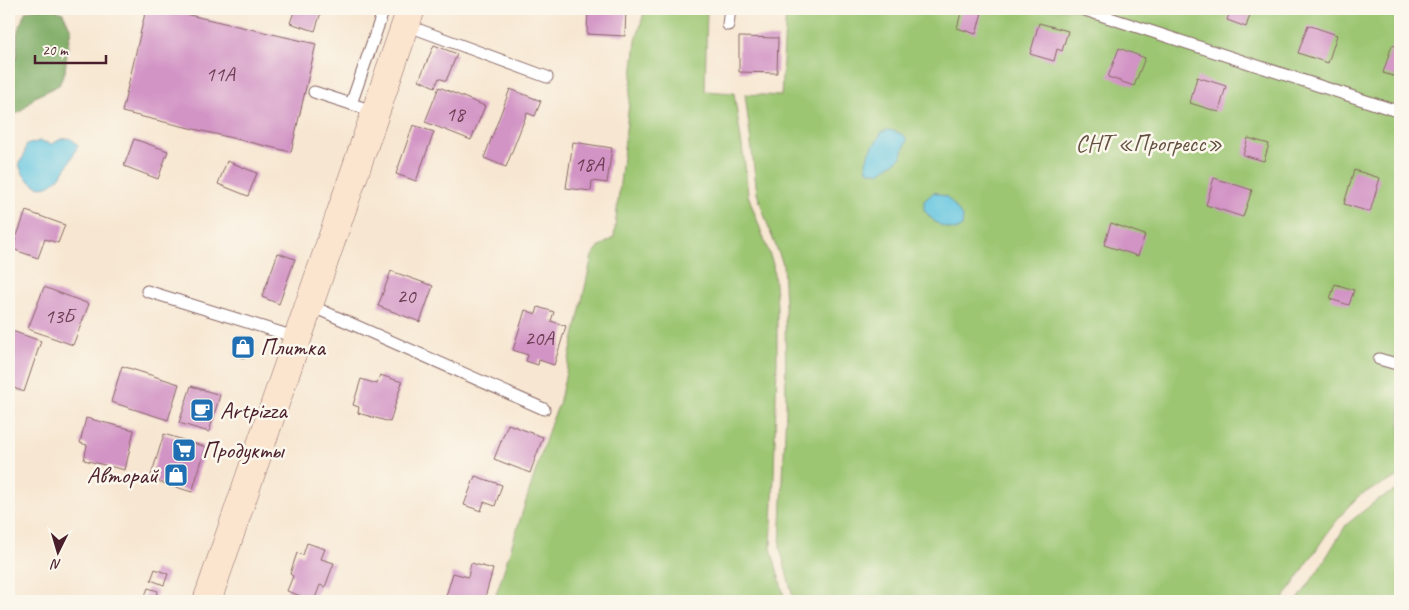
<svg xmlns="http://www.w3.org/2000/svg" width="1409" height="610" viewBox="0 0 1409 610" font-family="Caveat,sans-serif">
<rect width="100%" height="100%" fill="#fbf7ec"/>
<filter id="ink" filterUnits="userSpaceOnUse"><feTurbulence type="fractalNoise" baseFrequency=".02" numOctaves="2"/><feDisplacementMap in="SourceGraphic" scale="10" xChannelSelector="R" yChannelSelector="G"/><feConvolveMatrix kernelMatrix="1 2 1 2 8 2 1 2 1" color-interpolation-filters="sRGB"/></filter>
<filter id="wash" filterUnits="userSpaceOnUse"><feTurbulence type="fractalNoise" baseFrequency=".0096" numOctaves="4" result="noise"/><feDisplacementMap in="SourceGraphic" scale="20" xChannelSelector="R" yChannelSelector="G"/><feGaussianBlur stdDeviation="1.12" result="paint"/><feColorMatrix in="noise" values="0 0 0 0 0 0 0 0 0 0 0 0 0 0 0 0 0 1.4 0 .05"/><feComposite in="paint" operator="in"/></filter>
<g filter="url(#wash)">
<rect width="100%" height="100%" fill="#f7e7d2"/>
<g fill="#9cc672" stroke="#73724e">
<polygon points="645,9 707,9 705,91 734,93 745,166 748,195 773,264 777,306 777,361 774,477 771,548 783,592 784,601 494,601 551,423 559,404 592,256 597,249 614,237 636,41"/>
<polygon points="786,9 1400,9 1400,476 1360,495 1346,509 1328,532 1282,601 794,601 780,548 786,408 785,306 783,264 769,229 757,193 745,94 781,96"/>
<polygon points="1400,488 1400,601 1297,601 1319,569 1346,525 1377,500"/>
</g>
<polygon fill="#7dab64" stroke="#646548" points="34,9 53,9 63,13 71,30 68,44 65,72 59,85 35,97 21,111 9,118 9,79 17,55 17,34 25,12"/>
<g fill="#62c5e0" stroke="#567286">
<path d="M888 130C895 131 902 133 907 139L902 155 898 160 879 173 867 170C867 170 866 162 866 162 867 154 878 140 882 132Z"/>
<path d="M70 138 78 145C71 161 53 199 32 183 24 177 21 172 19 163L24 156 26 145 40 141 52 144 61 139Z"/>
<path d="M934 192 947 197 954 205 963 218 962 226 956 230C939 227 934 222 924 210V201Z"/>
</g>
<g id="blocks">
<g fill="#d293c5">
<polygon points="146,9 163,9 316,44 291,152 122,112"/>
<polygon points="295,9 322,9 315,31 290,23"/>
<polygon points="588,9 626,9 625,36 587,34"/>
<polygon points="962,9 983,9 976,34 957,28"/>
<polygon points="1231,9 1252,9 1246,27 1227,20"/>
<polygon points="1039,23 1068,31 1062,51 1057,49 1054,61 1030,54"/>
<polygon points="1308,25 1337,35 1328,63 1298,53"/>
<polygon points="739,37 778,38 777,73 739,72"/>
<polygon points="434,45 457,54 446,81 439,78 435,87 419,80"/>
<polygon points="1392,45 1400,47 1400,78 1383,73"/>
<polygon points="1119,48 1145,58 1134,86 1108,77"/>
<polygon points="1197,77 1226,86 1219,112 1190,103"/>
<polygon points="439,87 485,106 471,140 425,122"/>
<polygon points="510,89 541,101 535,116 527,113 506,167 484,158"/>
<polygon points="413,125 434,132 416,181 396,174"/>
<polygon points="1248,138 1269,144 1264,161 1243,155"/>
<polygon points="134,139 168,151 158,179 124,166"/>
<polygon points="573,142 612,148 607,183 592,181 591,191 566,188"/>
<polygon points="227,161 257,173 248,196 218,184"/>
<polygon points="1354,170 1380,178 1370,212 1344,204"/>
<polygon points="1214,178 1252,190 1243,217 1206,205"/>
<polygon points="26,211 65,225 58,243 45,239 38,258 12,249"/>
<polygon points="1111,223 1145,235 1138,256 1104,245"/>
<polygon points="278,253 295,259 279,304 262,297"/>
<polygon points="391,271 433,286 420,322 378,306"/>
<polygon points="1335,284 1354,290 1349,305 1330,299"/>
<polygon points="44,287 89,304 73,345 28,329"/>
<polygon points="538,307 554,312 551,321 566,326 554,365 539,360 538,365 526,361 528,355 513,350 525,310 536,314"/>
<polygon points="9,330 41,341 24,392 9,386"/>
<polygon points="241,336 251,340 244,358 234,355"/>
<polygon points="122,366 179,384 168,420 111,402"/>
<polygon points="380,375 402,382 390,422 358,413 359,407 353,405 361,379 377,384"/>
<polygon points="191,386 220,395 209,432 179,423"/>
<polygon points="86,418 134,430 125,470 84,460 87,445 80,443"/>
<polygon points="508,424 543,437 530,473 494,459"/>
<polygon points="164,434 206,447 192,492 150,479"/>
<polygon points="475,476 502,485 495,506 484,502 481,511 464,505"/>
<polygon points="307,543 325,549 321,559 334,563 325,587 320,585 314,601 287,591 293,576 290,574 297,553 303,555"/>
<polygon points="471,563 493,569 484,601 463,601 446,596 453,573 468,577"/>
<polygon points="155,569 168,574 164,585 151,580"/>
<polygon points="148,588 158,591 154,601 143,601"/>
</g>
</g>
</g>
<g filter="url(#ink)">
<use href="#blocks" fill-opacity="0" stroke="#876565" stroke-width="1"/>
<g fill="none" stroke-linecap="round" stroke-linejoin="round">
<g stroke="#876565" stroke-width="13">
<g id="service">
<polyline points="1082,9 1400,112"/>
<polyline points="406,25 547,77"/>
<polyline points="728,25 730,9"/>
<polyline points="314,92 376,112"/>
<polyline points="351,104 384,9"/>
<polyline points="147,291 298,338"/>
<polyline points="309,305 544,409"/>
<polyline points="1379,359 1400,365"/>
</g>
</g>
<g stroke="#876565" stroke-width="29">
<polyline id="secondary" points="207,601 411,9"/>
</g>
<use href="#service" stroke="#fff" stroke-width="11"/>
<use href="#secondary" stroke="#fbe5cf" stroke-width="28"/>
</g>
</g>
<defs>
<g id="shop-square" transform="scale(1.25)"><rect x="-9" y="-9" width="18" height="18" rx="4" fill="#1f6fb2" stroke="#fbf7ec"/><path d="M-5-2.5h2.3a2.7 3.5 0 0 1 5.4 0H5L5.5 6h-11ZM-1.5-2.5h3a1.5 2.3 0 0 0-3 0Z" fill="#fff"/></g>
<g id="cafe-square" transform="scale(1.25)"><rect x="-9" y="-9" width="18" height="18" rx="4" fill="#1f6fb2" stroke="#fbf7ec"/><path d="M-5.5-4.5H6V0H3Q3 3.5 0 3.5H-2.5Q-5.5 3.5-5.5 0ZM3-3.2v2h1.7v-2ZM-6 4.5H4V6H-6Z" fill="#fff"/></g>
<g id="supermarket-square" transform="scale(1.25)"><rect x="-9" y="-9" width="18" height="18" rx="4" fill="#1f6fb2" stroke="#fbf7ec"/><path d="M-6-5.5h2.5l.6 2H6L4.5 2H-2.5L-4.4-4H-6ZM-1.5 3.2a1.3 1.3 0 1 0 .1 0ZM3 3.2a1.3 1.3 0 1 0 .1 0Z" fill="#fff"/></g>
</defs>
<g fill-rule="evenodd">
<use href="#shop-square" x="243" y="347"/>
<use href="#cafe-square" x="202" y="410"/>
<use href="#supermarket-square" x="184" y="450"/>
<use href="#shop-square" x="176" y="475"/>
</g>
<g text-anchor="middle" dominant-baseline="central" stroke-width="5" stroke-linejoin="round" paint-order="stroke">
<g font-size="21" fill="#6c3c52">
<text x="220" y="74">11А</text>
<text x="455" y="114">18</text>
<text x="589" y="164">18А</text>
<text x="406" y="296">20</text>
<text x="59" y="316">13Б</text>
<text x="539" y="338">20А</text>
</g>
<g font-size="24" fill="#635140" stroke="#fbf7ec">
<text x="1149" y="143">СНТ «Прогресс»</text>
</g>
<g font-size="24" fill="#4a1f2b" stroke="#fbf7ec" text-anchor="start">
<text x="260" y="347">Плитка</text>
<text x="220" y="410">Artpizza</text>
<text x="202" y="450">Продукты</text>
<text x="158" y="475" text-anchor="end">Авторай</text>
</g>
</g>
<rect width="1409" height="610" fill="none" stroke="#fbf7ec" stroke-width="30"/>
<g transform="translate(58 552) rotate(185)" stroke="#fbf7ec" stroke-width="4" paint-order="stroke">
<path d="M0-4L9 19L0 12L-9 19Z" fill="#4a1f2b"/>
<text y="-8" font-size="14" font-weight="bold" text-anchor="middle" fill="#4a1f2b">N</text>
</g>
<path d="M35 55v8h71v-8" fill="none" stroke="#4a1f2b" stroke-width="2.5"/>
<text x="42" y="55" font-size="15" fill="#4a1f2b" stroke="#fbf7ec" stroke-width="4" paint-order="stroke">20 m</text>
</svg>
